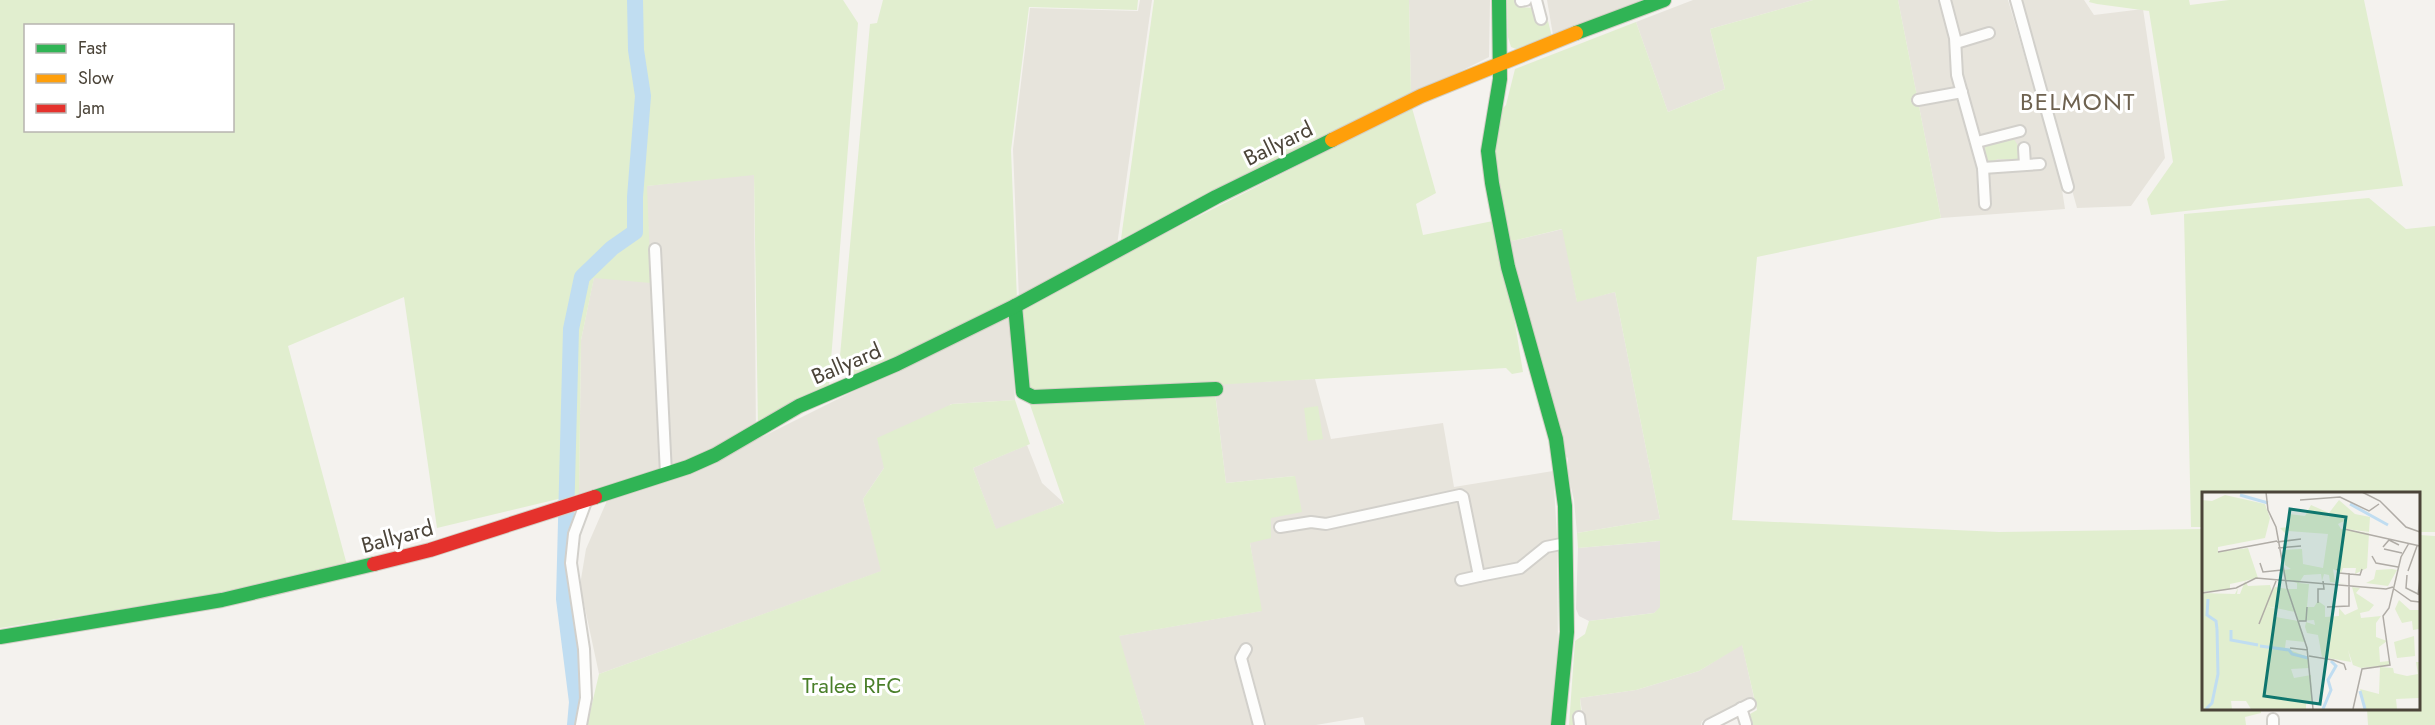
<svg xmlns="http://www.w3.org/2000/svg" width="2435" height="725" viewBox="0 0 2435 725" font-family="Jost,sans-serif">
<rect width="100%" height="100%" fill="#f4f2ee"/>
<g fill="#e7e4dc">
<polygon points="1140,0 1152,0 1117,245 1019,299 1013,149 1030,8 1138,11"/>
<polygon points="1409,0 1490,0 1489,57 1411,96"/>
<polygon points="1547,0 1645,0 1553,35"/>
<polygon points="1693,0 1813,0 1710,29 1725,89 1668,112 1636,22"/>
<polygon points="1898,0 2008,0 2060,177 2065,209 1941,218"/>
<polygon points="2019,0 2084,0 2094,15 2143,9 2165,158 2131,206 2077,208"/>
<polygon points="754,174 756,440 1010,313 1015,400 951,404 884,468 863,499 882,571 599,674 580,585 586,549 606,503 610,487 579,494 581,340 594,277 651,282 646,186"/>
<polygon points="1563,229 1577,301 1615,292 1660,519 1577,533 1574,500 1567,470 1568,458 1564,455 1508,242"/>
<polygon points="1315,379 1331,439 1443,423 1454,487 1553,471 1557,536 1558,655 1554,725 1365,725 1363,717 1316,725 1145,725 1118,636 1261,611 1250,543 1271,518 1295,476 1226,483 1214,384"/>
<polygon points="1027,445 1042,483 1064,503 996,530 973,468"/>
<polygon points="1742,644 1754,698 1702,721 1701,725 1584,725 1580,698 1636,690 1699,671"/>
</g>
<polygon fill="#e6e2de" points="1660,541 1660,608 1654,613 1589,621 1579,616 1576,609 1578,548"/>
<g fill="#e1eecf" fill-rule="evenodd">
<path d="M0 0H843L858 23 829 385 758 426 754 175 647 186 651 283 594 278 581 340 579 494 437 528 404 297 288 346 347 565 319 578 0 628ZM26 26H232V130H26Z"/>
<polygon points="883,0 1138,0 1137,10 1029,7 1011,150 1017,300 851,379 839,367 870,24 877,23"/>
<polygon points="1154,0 1409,0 1411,96 1121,239"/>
<polygon points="1507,0 1518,0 1520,7 1534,8 1541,24 1548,21 1552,37 1516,49 1511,47 1508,37"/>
<polygon points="1813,0 1898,0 1941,218 1757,257 1732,520 1999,532 2204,529 2204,708 2261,709 2261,713 2245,717 2246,725 1753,725 1750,714 1757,710 1742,645 1699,671 1636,690 1580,698 1581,710 1575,711 1576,725 1569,725 1575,641 1585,634 1589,621 1654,613 1660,607 1660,541 1578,548 1577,533 1660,519 1615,292 1577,302 1562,229 1508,242 1493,150 1500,111 1506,105 1515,69 1636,22 1668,112 1725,89 1710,29"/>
<polygon points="2090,0 2189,0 2190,5 2229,0 2364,0 2403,186 2151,215 2147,199 2173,162 2149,11 2097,4 2089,2"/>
<polygon points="1412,108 1436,193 1416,204 1423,235 1498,220 1523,372 1512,374 1506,368 1214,385 1226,483 1295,476 1302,512 1271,518 1271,538 1250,543 1262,611 1119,636 1145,725 587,725 599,674 881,571 863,499 884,468 877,438 952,404 1015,400 1030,444 973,468 996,529 1064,503 1026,393 1014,310"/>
<polygon points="2013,138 2019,147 2022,146 2020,160 1997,159 1994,163 1986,159 1985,147 1988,144"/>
<polygon points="2369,198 2406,229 2435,226 2435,532 2419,532 2418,494 2204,494 2204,527 2191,527 2184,214"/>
<polygon points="1318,406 1323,439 1308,441 1304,408"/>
<polygon points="2419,535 2435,536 2435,725 2368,725 2367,709 2418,708"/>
</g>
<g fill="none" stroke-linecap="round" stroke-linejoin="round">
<polyline stroke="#c0ddf1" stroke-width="16" points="575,725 577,702 564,599 571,329 582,277 612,248 635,232 635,197 643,96 636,50 635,0"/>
<g stroke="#d2d0cb" stroke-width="14">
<g id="street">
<polyline points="1536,0 1541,19"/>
<polyline points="1945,0 1955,38 1957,75 1983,168 1985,204"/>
<polyline points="2016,0 2068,187"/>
<polyline points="1521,1 1526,0"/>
<polyline points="1956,43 1989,33"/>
<polyline points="1918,100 1962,92"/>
<polyline points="1977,142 2020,131"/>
<polyline points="2024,148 2025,165"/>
<polyline points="1983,168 2040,164"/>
<polyline points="655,249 666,474"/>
<polyline points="1280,527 1311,522 1326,524 1460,495 1463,497 1479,576 1520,568 1546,547 1566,543"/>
<polyline points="1461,580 1479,576"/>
<polyline points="1246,649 1241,658 1259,725"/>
<polyline points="1741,708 1746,724"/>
<polyline points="1579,717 1580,725"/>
<polyline points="581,725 586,698 584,649 571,563 574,534 587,499"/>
<polyline points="1709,725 1750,704"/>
<polyline points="2273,725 2273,719"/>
</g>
</g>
<g stroke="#d3cfc5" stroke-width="16">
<g id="fast">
<polyline points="1499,0 1500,79 1488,151 1492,183 1508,267 1556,439 1565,506 1567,632 1558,725"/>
<polyline points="1576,33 1664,0"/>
<polyline points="1015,306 1023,392 1033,397 1216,389"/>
<polyline points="595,497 688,467 715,455 799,406 897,364 1015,306 1216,197 1332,140"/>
<polyline points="0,637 222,600 374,564"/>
</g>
</g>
<g stroke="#d3cfc5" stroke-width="16">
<polyline id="slow" points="1332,140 1421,96 1576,33"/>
</g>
<g stroke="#d3cfc5" stroke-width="16">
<polyline id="jam" points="374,564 430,550 595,497"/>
</g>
<use href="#street" stroke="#fdfdfc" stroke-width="10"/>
<use href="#fast" stroke="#30b455" stroke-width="14"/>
<use href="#slow" stroke="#ff9f0a" stroke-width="14"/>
<use href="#jam" stroke="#e5322d" stroke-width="14"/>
</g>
<g text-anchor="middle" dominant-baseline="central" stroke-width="6" stroke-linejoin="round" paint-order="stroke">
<g font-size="22" fill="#4b4439" stroke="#fff">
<text transform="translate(1278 143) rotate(-26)">Ballyard</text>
<text transform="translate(846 363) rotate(-23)">Ballyard</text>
<text transform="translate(397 536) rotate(-15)">Ballyard</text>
</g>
<g font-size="22" fill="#4a7f2a" stroke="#fff">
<text x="852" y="685">Tralee RFC</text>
</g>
<g font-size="24" letter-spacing="1.5" fill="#6e6250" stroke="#fff">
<text x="2078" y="101">BELMONT</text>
</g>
</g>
<g transform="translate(2202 492)">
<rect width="218" height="218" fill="#f4f2ee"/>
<path d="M23 3 63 12 68 26 63 46 16 55V60L46 56 56 86 28 92V97L0 100V8L10 9ZM137 8 153 22 168 25 167 40 144 37 142 29 136 32 139 37 167 41 165 76 153 82 154 76H141L139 81 131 77 133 90 145 92 128 90 127 83 122 82 120 89 119 82 102 83 97 91 107 92 105 115H112L116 109 123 114V125L137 124V116L143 123 156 117 150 95 158 96 154 101 172 113 167 119 158 121 159 126 179 124 174 131V145L185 149 177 155 178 170 187 169V173L159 176 151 173 146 158 149 170 120 165 116 143 105 141 103 135 104 130 113 133 112 128 97 129 103 150 84 148 83 156 106 165 107 176 89 177 92 186 109 183 110 212 104 211V217H49L44 209H29L30 217H0V101L33 102 36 96 35 102H38L43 89 46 94 68 93 70 100 73 95 85 97 93 120 64 114 75 117 74 125 96 129 86 97H95V91L84 88 81 78 89 77 83 73 81 58 100 57 101 72 121 76 126 42 86 39 85 43 78 36 86 35 87 22 103 24 109 13 127 21ZM190 77 195 78 186 94 164 91 172 87 174 78ZM197 108 208 118H217V137L211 138 210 129 200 131 193 117ZM212 144 213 164 195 166 192 150ZM214 170H217V206L194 207 195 217H164L158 197 177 202 178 175 191 176 192 181 205 184 216 182Z" fill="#e1eecf"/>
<path fill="none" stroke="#c0ddf1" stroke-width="3" d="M38 3 66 11M148 12 186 33M6 107 5 123 14 129 15 137M29 138V148L56 153M58 154 87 158 90 162 106 166M158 199 163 217M4 217 10 211 16 182 15 137M121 217 129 198 126 188 134 174 129 169"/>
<path fill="none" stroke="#b0aca6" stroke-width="1.5" d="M64 0 66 18 74 35 85 96 105 156 111 217M160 0 178 9 204 35 218 40M98 8 138 5 167 19 177 12M142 37 218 54M75 50 99 47M181 55 187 48 197 53M76 56 99 54M182 57 200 61M16 60 75 49M170 64 174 71 196 75M58 71 61 80 80 78M135 77 137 81 158 83 160 77M206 79 215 54M205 83 204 96 218 103M192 97 209 109 218 110M0 101 34 96 54 86 184 97 191 95M216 103 218 85M116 111V97H122L121 89M125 115 147 114V81M97 129H104L105 115M57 132 74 89M88 156 106 158M107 164 131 168 142 172 144 178M151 217 160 177 188 173 181 124 187 116 199 65 207 51"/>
<path fill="#0f766e" fill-opacity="0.15" stroke="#0f766e" stroke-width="3" d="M88 17 144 25 118 212 62 204Z"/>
<rect width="218" height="218" fill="none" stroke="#4b4439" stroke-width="3"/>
</g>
<rect x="24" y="24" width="210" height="108" fill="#ffffff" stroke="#b7b4b0" stroke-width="1.5"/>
<rect x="36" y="44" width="30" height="9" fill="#30b455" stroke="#b7b4b0" stroke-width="1.5"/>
<text x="78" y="54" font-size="18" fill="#4b4439">Fast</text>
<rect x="36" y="74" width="30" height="9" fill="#ff9f0a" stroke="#b7b4b0" stroke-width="1.5"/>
<text x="78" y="84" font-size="18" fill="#4b4439">Slow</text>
<rect x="36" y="104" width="30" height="9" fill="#e5322d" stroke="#b7b4b0" stroke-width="1.5"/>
<text x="78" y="114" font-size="18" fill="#4b4439">Jam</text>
</svg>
